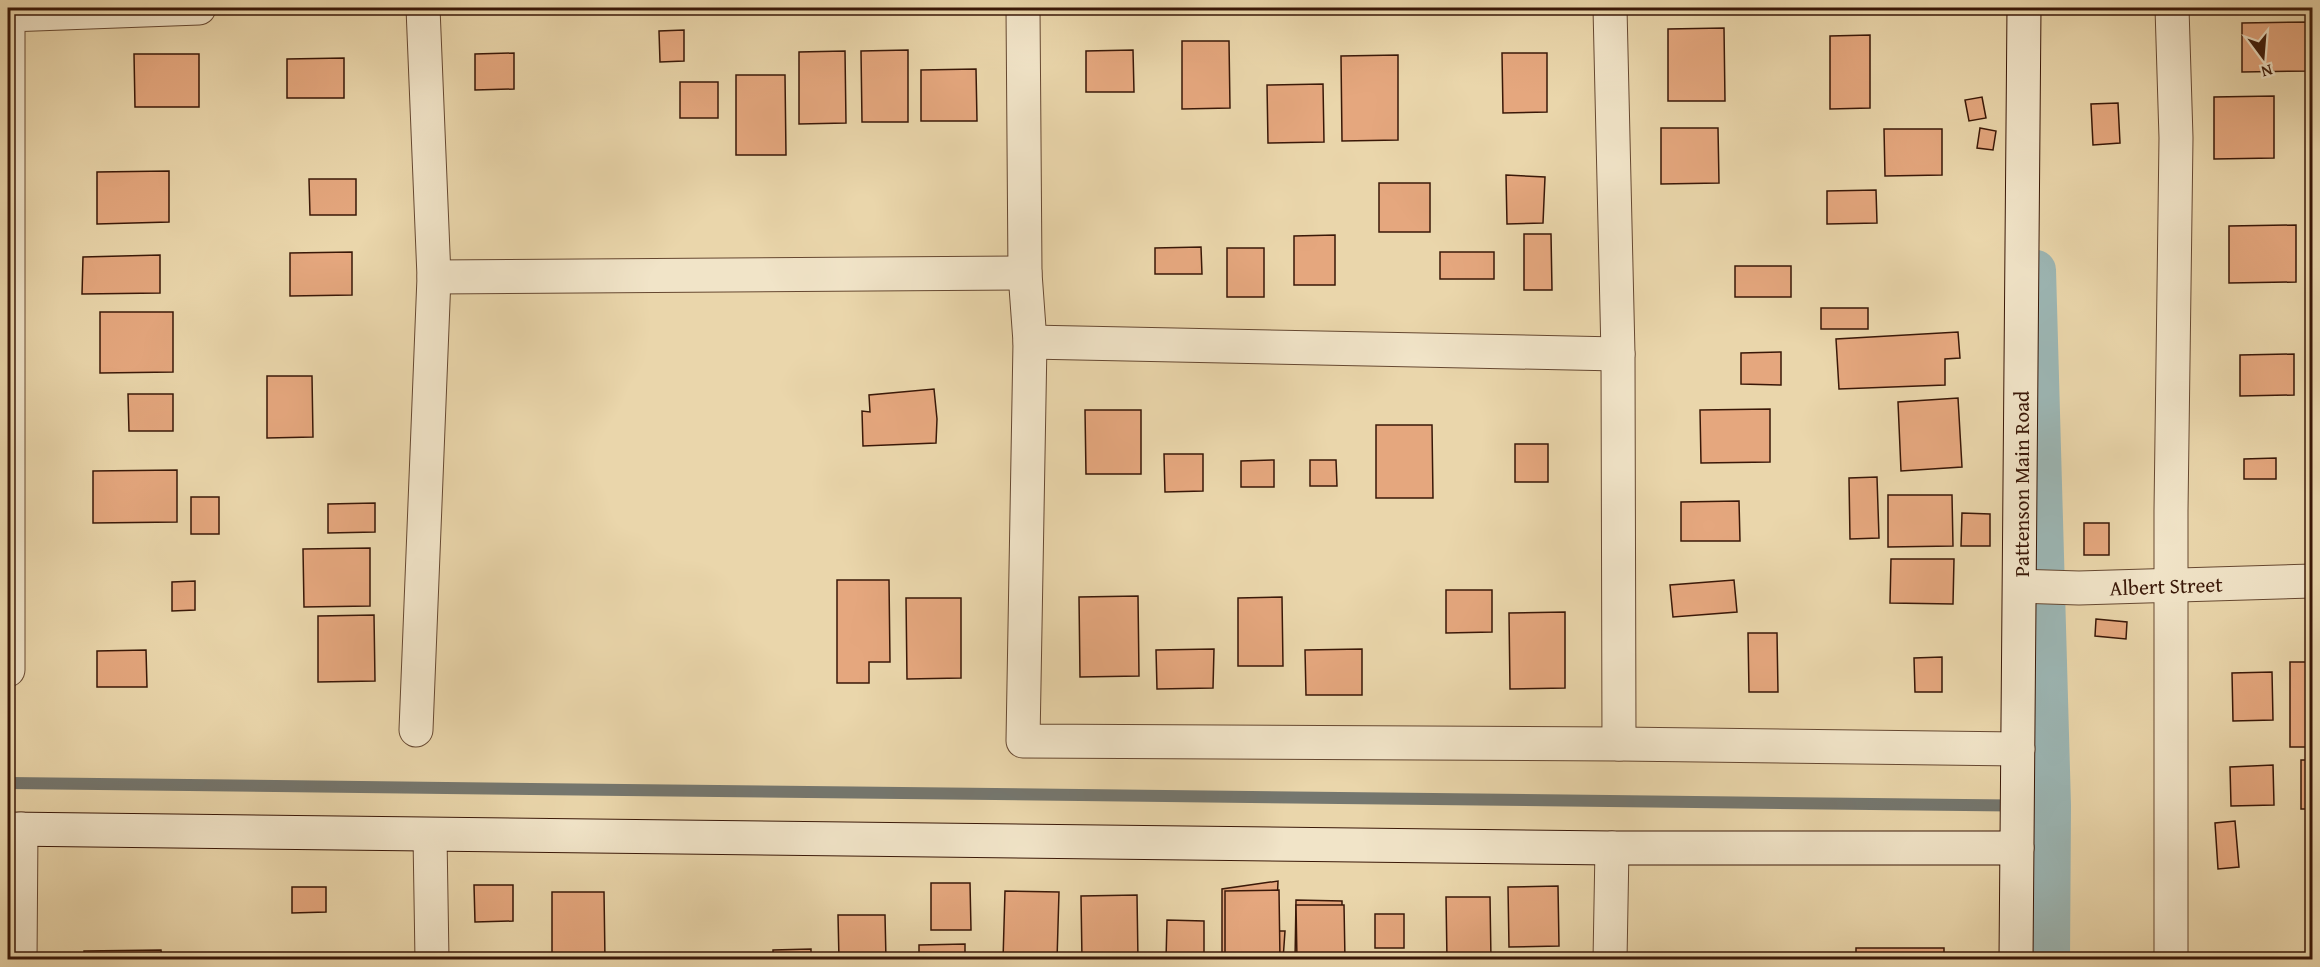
<svg xmlns="http://www.w3.org/2000/svg" width="2320" height="967" viewBox="0 0 2320 967" font-family="'Gentium Book Plus',serif">
<rect width="100%" height="100%" fill="#ead6ab"/>
<filter id="stains"><feTurbulence type="fractalNoise" baseFrequency=".00333" numOctaves="4"/><feColorMatrix values="0 0 0 0 .2 0 0 0 0 .09 0 0 0 0 .02 0 0 0 .5 -.17"/></filter>
<radialGradient id="worn" r=".72"><stop offset=".6" stop-color="#630" stop-opacity="0"/><stop offset="1" stop-color="#630" stop-opacity=".3"/></radialGradient>
<g fill="none" stroke-linecap="round" stroke-linejoin="round">
<polyline stroke="#75776f" stroke-width="12" points="8,783 2051,806"/>
<polyline stroke="#9cb6b4" stroke-width="40" points="2036,270 2051,806 2050,960"/>
</g>
<g fill="#e5a77e" stroke="#3a1808" stroke-width="1.5">
<polygon points="2312,22 2312,71 2242,72 2242,23"/>
<polygon points="1724,28 1725,101 1668,101 1668,29"/>
<polygon points="684,30 684,61 660,62 659,31"/>
<polygon points="1870,35 1870,108 1830,109 1830,36"/>
<polygon points="1182,41 1229,41 1230,108 1182,109"/>
<polygon points="908,50 908,122 862,122 861,51"/>
<polygon points="1133,50 1134,92 1086,92 1086,51"/>
<polygon points="845,51 846,123 799,124 799,52"/>
<polygon points="514,53 514,89 475,90 475,54"/>
<polygon points="1502,53 1547,53 1547,112 1503,113"/>
<polygon points="134,54 199,54 199,107 135,107"/>
<polygon points="1398,55 1398,140 1342,141 1341,56"/>
<polygon points="344,58 344,98 287,98 287,59"/>
<polygon points="976,69 977,121 921,121 921,70"/>
<polygon points="736,75 785,75 786,155 736,155"/>
<rect x="680" y="82" width="38" height="36"/>
<polygon points="1323,84 1324,142 1268,143 1267,85"/>
<polygon points="2274,96 2274,158 2214,159 2214,97"/>
<polygon points="1982,97 1986,118 1969,121 1965,100"/>
<polygon points="2118,103 2120,143 2093,145 2091,104"/>
<polygon points="1661,128 1718,128 1719,183 1661,184"/>
<polygon points="1980,128 1996,131 1993,150 1977,148"/>
<polygon points="1884,129 1942,129 1942,175 1885,176"/>
<polygon points="169,171 169,222 97,224 97,172"/>
<polygon points="1506,175 1545,177 1543,223 1507,224"/>
<polygon points="309,179 356,179 356,215 310,215"/>
<rect x="1379" y="183" width="51" height="49"/>
<polygon points="1876,190 1877,223 1827,224 1827,191"/>
<polygon points="2296,225 2296,282 2229,283 2229,226"/>
<polygon points="1524,234 1551,234 1552,290 1524,290"/>
<polygon points="1335,235 1335,285 1294,285 1294,236"/>
<polygon points="1201,247 1202,274 1155,274 1155,248"/>
<rect x="1227" y="248" width="37" height="49"/>
<polygon points="352,252 352,295 290,296 290,253"/>
<rect x="1440" y="252" width="54" height="27"/>
<polygon points="160,255 160,293 82,294 83,257"/>
<rect x="1735" y="266" width="56" height="31"/>
<rect x="1821" y="308" width="47" height="21"/>
<polygon points="100,312 173,312 173,372 100,373"/>
<polygon points="1958,332 1960,358 1945,359 1945,385 1839,389 1836,339"/>
<polygon points="1781,352 1781,385 1741,384 1741,353"/>
<polygon points="2294,354 2294,395 2240,396 2240,355"/>
<polygon points="267,376 312,376 313,437 267,438"/>
<polygon points="934,389 937,419 936,443 863,446 862,411 870,412 869,395"/>
<polygon points="128,394 173,394 173,431 129,431"/>
<polygon points="1958,398 1962,467 1901,471 1898,402"/>
<polygon points="1770,409 1770,462 1701,463 1700,410"/>
<polygon points="1085,410 1141,410 1141,474 1086,474"/>
<polygon points="1376,425 1432,425 1433,498 1376,498"/>
<rect x="1515" y="444" width="33" height="38"/>
<polygon points="1164,454 1203,454 1203,491 1165,492"/>
<polygon points="2276,458 2276,479 2244,479 2244,459"/>
<polygon points="1274,460 1274,487 1241,487 1241,461"/>
<polygon points="1310,460 1336,460 1337,486 1310,486"/>
<polygon points="177,470 177,522 93,523 93,471"/>
<polygon points="1877,477 1879,538 1850,539 1849,478"/>
<polygon points="1888,495 1952,495 1953,546 1888,547"/>
<rect x="191" y="497" width="28" height="37"/>
<polygon points="1739,501 1740,541 1681,541 1681,502"/>
<polygon points="375,503 375,532 328,533 328,504"/>
<polygon points="1962,513 1990,514 1990,546 1961,546"/>
<rect x="2084" y="523" width="25" height="32"/>
<polygon points="370,548 370,606 304,607 303,549"/>
<polygon points="1891,559 1954,559 1953,604 1890,603"/>
<polygon points="837,580 889,580 890,662 869,662 869,683 837,683"/>
<polygon points="1734,580 1737,612 1673,617 1670,585"/>
<polygon points="195,581 195,610 172,611 172,582"/>
<polygon points="1446,590 1492,590 1492,632 1446,633"/>
<polygon points="1138,596 1139,676 1080,677 1079,597"/>
<polygon points="1282,597 1283,666 1238,666 1238,598"/>
<polygon points="906,598 961,598 961,678 907,679"/>
<polygon points="1565,612 1565,688 1510,689 1509,613"/>
<polygon points="374,615 375,681 318,682 318,616"/>
<polygon points="2096,619 2127,622 2126,639 2095,636"/>
<polygon points="1748,633 1777,633 1778,692 1749,692"/>
<polygon points="1214,649 1213,688 1157,689 1156,650"/>
<polygon points="1362,649 1362,695 1306,695 1305,650"/>
<polygon points="146,650 147,687 97,687 97,651"/>
<polygon points="1942,657 1942,692 1915,692 1914,658"/>
<rect x="2290" y="662" width="22" height="85"/>
<polygon points="2272,672 2273,720 2233,721 2232,673"/>
<rect x="2301" y="760" width="11" height="49"/>
<polygon points="2273,765 2274,805 2231,806 2230,767"/>
<polygon points="2235,821 2239,867 2218,869 2215,823"/>
<polygon points="1278,881 1276,931 1285,931 1283,960 1222,960 1222,889"/>
<polygon points="931,883 970,883 971,930 931,930"/>
<polygon points="474,885 513,885 513,921 475,922"/>
<polygon points="1558,886 1559,946 1509,947 1508,887"/>
<polygon points="292,887 326,887 326,912 292,913"/>
<polygon points="1279,890 1280,960 1225,960 1225,891"/>
<polygon points="1005,891 1059,892 1057,960 1003,960"/>
<polygon points="552,892 604,892 605,960 552,960"/>
<polygon points="1137,895 1138,960 1082,960 1081,896"/>
<polygon points="1446,897 1490,897 1491,960 1447,960"/>
<polygon points="1296,900 1342,901 1342,960 1295,960"/>
<polygon points="1296,905 1344,905 1345,960 1297,960"/>
<rect x="1375" y="914" width="29" height="34"/>
<polygon points="838,915 885,915 886,960 839,960"/>
<polygon points="1167,920 1204,921 1204,960 1166,960"/>
<polygon points="965,944 965,960 919,960 919,945"/>
<rect x="1856" y="948" width="88" height="12"/>
<polygon points="811,949 811,960 773,960 773,950"/>
<polygon points="161,950 162,960 84,960 84,951"/>
<polygon points="1672,957 1763,959 1672,960"/>
</g>
<g fill="none" stroke-linecap="round" stroke-linejoin="round">
<g stroke="#664831" stroke-width="35">
<g id="street">
<polyline points="1023,8 1025,273 1030,342 1023,741 1619,744 2018,749"/>
<polyline points="1610,8 1618,354 1619,744"/>
<polyline points="434,277 1025,273"/>
<polyline points="1030,342 1618,354"/>
<polyline points="2020,586 2079,588 2312,581"/>
<polyline points="8,670 8,15 199,8"/>
<polyline points="416,730 434,277 423,8"/>
<polyline points="430,836 432,960"/>
<polyline points="20,960 21,829"/>
<polyline points="1610,960 1612,848"/>
<polyline points="2171,960 2171,511 2176,138 2172,8"/>
</g>
</g>
<g stroke="#3a1808" stroke-width="35">
<g id="secondary">
<polyline points="8,829 1612,848 2017,848"/>
<polyline points="2016,960 2024,8"/>
</g>
</g>
<use href="#street" stroke="#f1e4c8" stroke-width="33"/>
<use href="#secondary" stroke="#f1e4c8" stroke-width="33"/>
</g>
<g text-anchor="middle" dominant-baseline="central" stroke-width="4.5" stroke-linejoin="round" paint-order="stroke">
<g font-size="21" fill="#3a1808" stroke="#f1e4c8">
<text transform="translate(2021 484) rotate(-90)">Pattenson Main Road</text>
<text transform="translate(2166 586) rotate(-2)">Albert Street</text>
</g>
</g>
<rect width="2320" height="967" fill="none" stroke="#ead6ab" stroke-width="30"/>
<rect x="9" y="9" width="2302" height="949" fill="none" stroke="#3a1808" stroke-width="3"/>
<rect x="15" y="15" width="2290" height="937" fill="none" stroke="#3a1808" stroke-width="1.5"/>
<g transform="translate(2263 57) rotate(164)" stroke="#f1e4c8" stroke-width="4.5" paint-order="stroke">
<path d="M0-4.5L10 22L0 15L-10 22Z" fill="#3a1808"/>
<text y="-9" font-size="16" font-weight="bold" text-anchor="middle" fill="#3a1808">N</text>
</g>
<rect width="100%" height="100%" filter="url(#stains)"/>
<rect width="100%" height="100%" fill="url(#worn)"/>
</svg>
